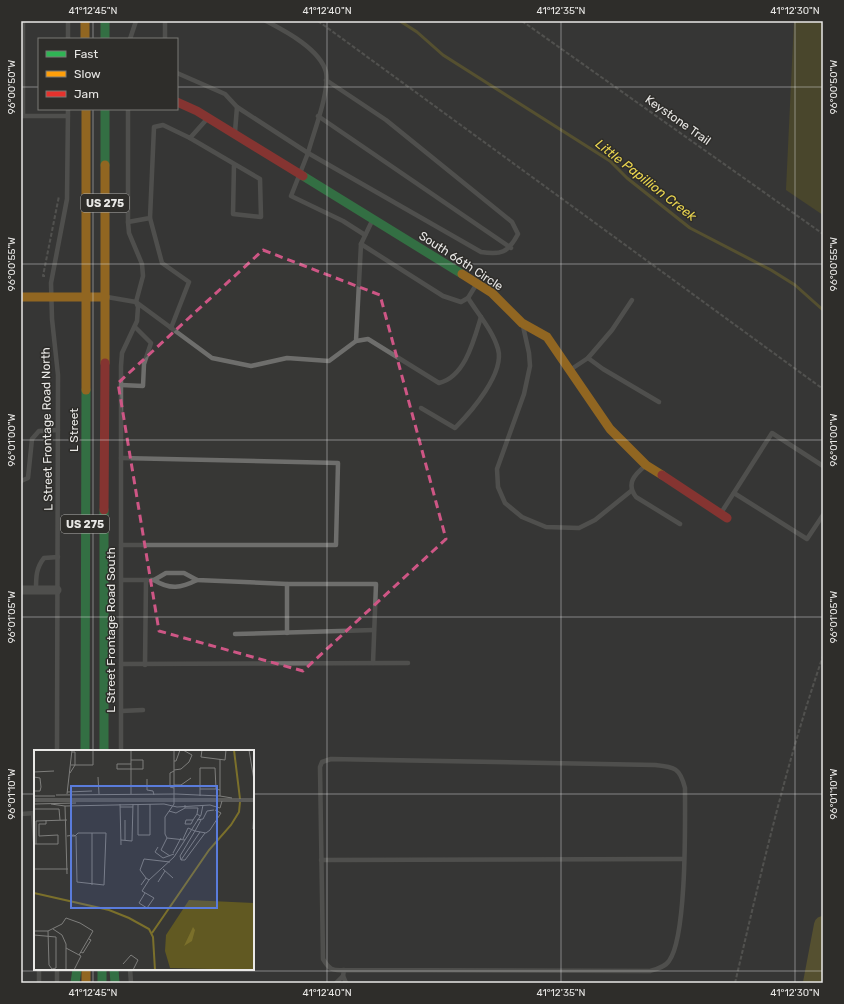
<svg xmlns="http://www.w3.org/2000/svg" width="844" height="1004" viewBox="0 0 844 1004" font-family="Rubik,sans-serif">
<rect width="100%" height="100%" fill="#373735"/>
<polygon fill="#615922" points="794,21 823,21 823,215 786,190"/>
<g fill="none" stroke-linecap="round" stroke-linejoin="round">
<polyline stroke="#7b702b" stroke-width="3" points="400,21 417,32 443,55 610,161 627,178 690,228 771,270 795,285 823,310"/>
<polyline stroke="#7b702b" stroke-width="18" points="812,983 823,925"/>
<g stroke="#727270" stroke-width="2" stroke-dasharray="4 2" stroke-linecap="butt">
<polyline points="318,21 823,389"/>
<polyline points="522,21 823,234"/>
<polyline points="45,276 43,276 59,196"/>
<path d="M735 983C761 873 786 763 823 656"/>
</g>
<g stroke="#6e6e6c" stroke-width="4.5">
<polyline points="68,21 68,39"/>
<path d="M266 21C285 31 320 49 326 72 330 91 313 134 308 153L481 252C501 255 508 253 518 234L512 222 386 120 326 80"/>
<polyline points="130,39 136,21"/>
<polyline points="165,39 165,21"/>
<polyline points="177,73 225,94 237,107 235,132"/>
<polyline points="237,107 308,153 291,196 343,221 365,235"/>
<polyline points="21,116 68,116"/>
<polyline points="23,116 23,21"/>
<polyline points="318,116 511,248"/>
<polyline points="190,138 260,179 261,217 233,214 234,164"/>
<polyline points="150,218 162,263 189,282 171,328"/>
<polyline points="128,222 150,218 154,127 163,125 190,138 207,119"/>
<polyline points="361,244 443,296 461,302 468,298 476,285"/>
<polyline points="107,297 136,302 212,358 251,366 287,358 329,361 356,341 361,244 372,221"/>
<polyline points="523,326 529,353 530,366 524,394 497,469 498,487 505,503 522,517 546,527 579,528 595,520 631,491"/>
<path d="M356 341 368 339 439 383C465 377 474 340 481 317"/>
<polyline points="588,358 603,369 659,402"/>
<polyline points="570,370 588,358 612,330 632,300"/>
<polyline points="121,385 143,386 144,364 151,343 135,327"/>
<path d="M421 408 455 428C471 412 505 373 498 349 493 331 478 314 468 298"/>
<polyline points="121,458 338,463 336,545 121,545"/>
<path d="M645 466C634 475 626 484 636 497L680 524"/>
<polyline points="21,481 28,478 32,439 39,431 58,430"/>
<polyline points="734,493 807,539 823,515"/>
<polyline points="721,513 772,433 823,466"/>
<polyline points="121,580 154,580 166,573 184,573 197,580 287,584 376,584 373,663"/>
<path d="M154 580C170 590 181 588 197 580"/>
<path d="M36 590C36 577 36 568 44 558L58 557"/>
<polyline points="287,633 287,584"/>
<polyline points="235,634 374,630"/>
<polyline points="121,664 408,663"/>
<polyline points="145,665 146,580"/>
<polyline points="121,711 143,710"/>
<polyline points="57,751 58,375 52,319 51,283 67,199 68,109"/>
<polyline points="121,751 121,366 122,353 137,321 138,307 136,302 143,276 142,264 129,233 128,222 128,109"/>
<polyline points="33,813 35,841"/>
<polyline points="21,814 35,813"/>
<polyline points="321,860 684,859"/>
<polyline points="39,969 39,983"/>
<polyline points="57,969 57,983"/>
<polyline points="130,969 131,983"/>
<path d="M343 976 344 970C332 971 329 969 323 959L320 767 322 762 331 759 655 765C675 767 680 768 685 788 685 822 687 937 669 961 665 967 657 969 650 971L344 970"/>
<polyline points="336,983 343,976 346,983"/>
</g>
<polyline stroke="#6e6e6c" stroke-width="9" points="21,590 57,590"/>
<g stroke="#30b455" stroke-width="9">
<polyline points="105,21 105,39"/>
<polyline points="105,165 105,109"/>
<polyline points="303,176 462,274"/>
<polyline points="85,751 86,390"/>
<polyline points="104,751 104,510"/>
<polyline points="102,969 102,983"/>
<polyline points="114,969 115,983"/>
<polyline points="75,983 77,969"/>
</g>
<g stroke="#ff9f0a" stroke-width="9">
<polyline points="85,21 85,39"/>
<polyline points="462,274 492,293 522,323 547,337 610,429 646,465 662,475"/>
<polyline points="21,297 105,297"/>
<polyline points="105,363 105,165"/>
<polyline points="86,390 86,109"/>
<polyline points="86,969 86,983"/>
</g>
<g stroke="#e5322d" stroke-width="9">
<polyline points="177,102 197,111 303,176"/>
<polyline points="662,475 727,518"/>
<polyline points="104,510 105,363"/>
</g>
</g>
<path d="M0 0H844V1004H0ZM263 250 380 295 446 539 303 671 159 631 118 383Z" fill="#373735" fill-opacity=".55" fill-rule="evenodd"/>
<path fill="none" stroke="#ce5685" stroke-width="3" stroke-dasharray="8 5" stroke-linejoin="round" d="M263 250 380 295 446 539 303 671 159 631 118 383Z"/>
<path fill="none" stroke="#e9e8e6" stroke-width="1" stroke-opacity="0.45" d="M93 21V39M327 21V983M561 21V983M795 21V983M21 87H39M177 87H823M93 109V751M21 264H823M21 440H823M21 617H823M21 794H35M253 794H823M93 969V983M21 971H823"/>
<g text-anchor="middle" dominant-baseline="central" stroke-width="3" stroke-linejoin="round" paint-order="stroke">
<g fill="#2e2d2a" stroke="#b1b0ae" stroke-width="1">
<rect x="81" y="194" width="48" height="18" rx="3"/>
<rect x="61" y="515" width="48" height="18" rx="3"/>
</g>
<g font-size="11" font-weight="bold" fill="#e9e8e6">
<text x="105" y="203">US 275</text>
<text x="85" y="524">US 275</text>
</g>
<g font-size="12" fill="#e9e8e6" stroke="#2e2d2a">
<text transform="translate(678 120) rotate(35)">Keystone Trail</text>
<text transform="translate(461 261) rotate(33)">South 66th Circle</text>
<text transform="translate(47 429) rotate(-91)">L Street Frontage Road North</text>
<text transform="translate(74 430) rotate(-90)">L Street</text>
<text transform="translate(111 630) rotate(-90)">L Street Frontage Road South</text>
</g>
<g font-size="13" font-style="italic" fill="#ead54f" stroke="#2e2d2a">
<text transform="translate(646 180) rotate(38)">Little Papillion Creek</text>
</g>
</g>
<g transform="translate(34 750)">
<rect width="220" height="220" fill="#373735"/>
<path d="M155 150 220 153V220L136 218 131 201 132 185Z" fill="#615922"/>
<path d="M159 177 161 180 158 191 150 196Z" fill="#7b702b"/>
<path fill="none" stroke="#7b702b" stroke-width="2" d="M200 0 206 49M0 143 75 160 95 168 115 179 119 187 121 220M118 183 175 100 197 75 205 62 206 52"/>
<path fill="none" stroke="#7e7e7c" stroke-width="1" d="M97 0V44M140 0V54L131 67V84L133 88 151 90M168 0 167 7 191 10 192 0M215 0 220 30M186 9V40M97 10H109V19H83V14H97M140 11H142L146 0M37 15H41V2H38M140 20 147 19 155 12 158 5 149 0M140 21 136 23V37L140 38M0 22 20 21M36 23 41 15H59V0M0 27 6 28 7 37 6 41H0M64 27 65 44M113 29V40L119 41 120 45M140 35H147L157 28M166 39H182L181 18H166V46M33 42 58 41M33 44 38 0M22 45 142 44 186 46V40L182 39M0 46H21M186 46 198 48M0 49H220M0 51H220M0 54 42 53M17 54 31 56M86 54 87 95M104 54V85H116V54M151 55V58H164L163 64 166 66M86 57H99M0 59H25L26 70M135 61 142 63 151 58M91 70V90M159 70H152L151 74H157L159 70 163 64M163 70 169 69 173 61 180 60M219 79 220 61M58 83V135M171 83 151 110H147L146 106 161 81 172 83 176 80 187 63 181 60M33 86 40 85 41 86H37M41 86 44 83H72L70 135 43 132 42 86M133 88 127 100 136 106M149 89 154 78 161 81 167 70M87 90 98 91 99 54M0 94H2V71L33 70M2 94H24V85L5 86V74H12V70M124 97 121 102 129 108 140 104M139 103 147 88M147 110 166 82M0 119H34M129 119 139 128M33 124 31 56 130 54 143 57 176 55 186 58 188 51M112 128 106 120 110 109 136 112M124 132 131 121M107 135 112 128 115 130M108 141 115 130 140 107 167 65 169 55M108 141 120 148 113 158 105 153 111 143M19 179 28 185 32 194V220M0 181H14L28 174 32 168 46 173 59 181 45 205M14 181 15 215 18 219M0 185 22 187V218L18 219M32 198 47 206 40 220M47 202 49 203 57 190 55 189M89 214 97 205 104 210 99 220"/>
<path fill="#5a7cdc" fill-opacity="0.15" stroke="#5a7cdc" stroke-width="2" d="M37 36H183V158H37Z"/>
<rect width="220" height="220" fill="none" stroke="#e9e8e6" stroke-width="2"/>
</g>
<rect width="844" height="1004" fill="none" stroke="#2e2d2a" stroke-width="44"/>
<rect x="38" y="38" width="140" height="72" fill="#2e2d2a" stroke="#797875"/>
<rect x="46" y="51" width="20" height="6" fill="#30b455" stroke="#797875"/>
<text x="74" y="58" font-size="12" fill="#e9e8e6">Fast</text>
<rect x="46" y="71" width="20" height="6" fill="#ff9f0a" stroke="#797875"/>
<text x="74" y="78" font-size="12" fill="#e9e8e6">Slow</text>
<rect x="46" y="91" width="20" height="6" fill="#e5322d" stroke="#797875"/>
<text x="74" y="98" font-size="12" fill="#e9e8e6">Jam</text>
<rect x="22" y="22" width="800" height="960" fill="none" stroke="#e9e8e6" stroke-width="1.5"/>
<g font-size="10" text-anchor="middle" fill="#e9e8e6">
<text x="93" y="14">41°12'45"N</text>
<text x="327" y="14">41°12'40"N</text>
<text x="561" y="14">41°12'35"N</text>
<text x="795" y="14">41°12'30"N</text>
<text transform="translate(833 87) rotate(-90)" y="4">96°00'50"W</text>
<text transform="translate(11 87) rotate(-90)" y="4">96°00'50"W</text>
<text transform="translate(833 264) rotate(-90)" y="4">96°00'55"W</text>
<text transform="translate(11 264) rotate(-90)" y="4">96°00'55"W</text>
<text transform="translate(833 440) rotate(-90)" y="4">96°01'00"W</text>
<text transform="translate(11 440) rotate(-90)" y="4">96°01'00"W</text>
<text transform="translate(833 617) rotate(-90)" y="4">96°01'05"W</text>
<text transform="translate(11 617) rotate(-90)" y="4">96°01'05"W</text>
<text transform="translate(833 794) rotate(-90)" y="4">96°01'10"W</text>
<text transform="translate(11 794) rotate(-90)" y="4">96°01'10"W</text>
<text x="93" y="996">41°12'45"N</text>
<text x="327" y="996">41°12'40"N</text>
<text x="561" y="996">41°12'35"N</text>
<text x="795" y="996">41°12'30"N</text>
</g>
</svg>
